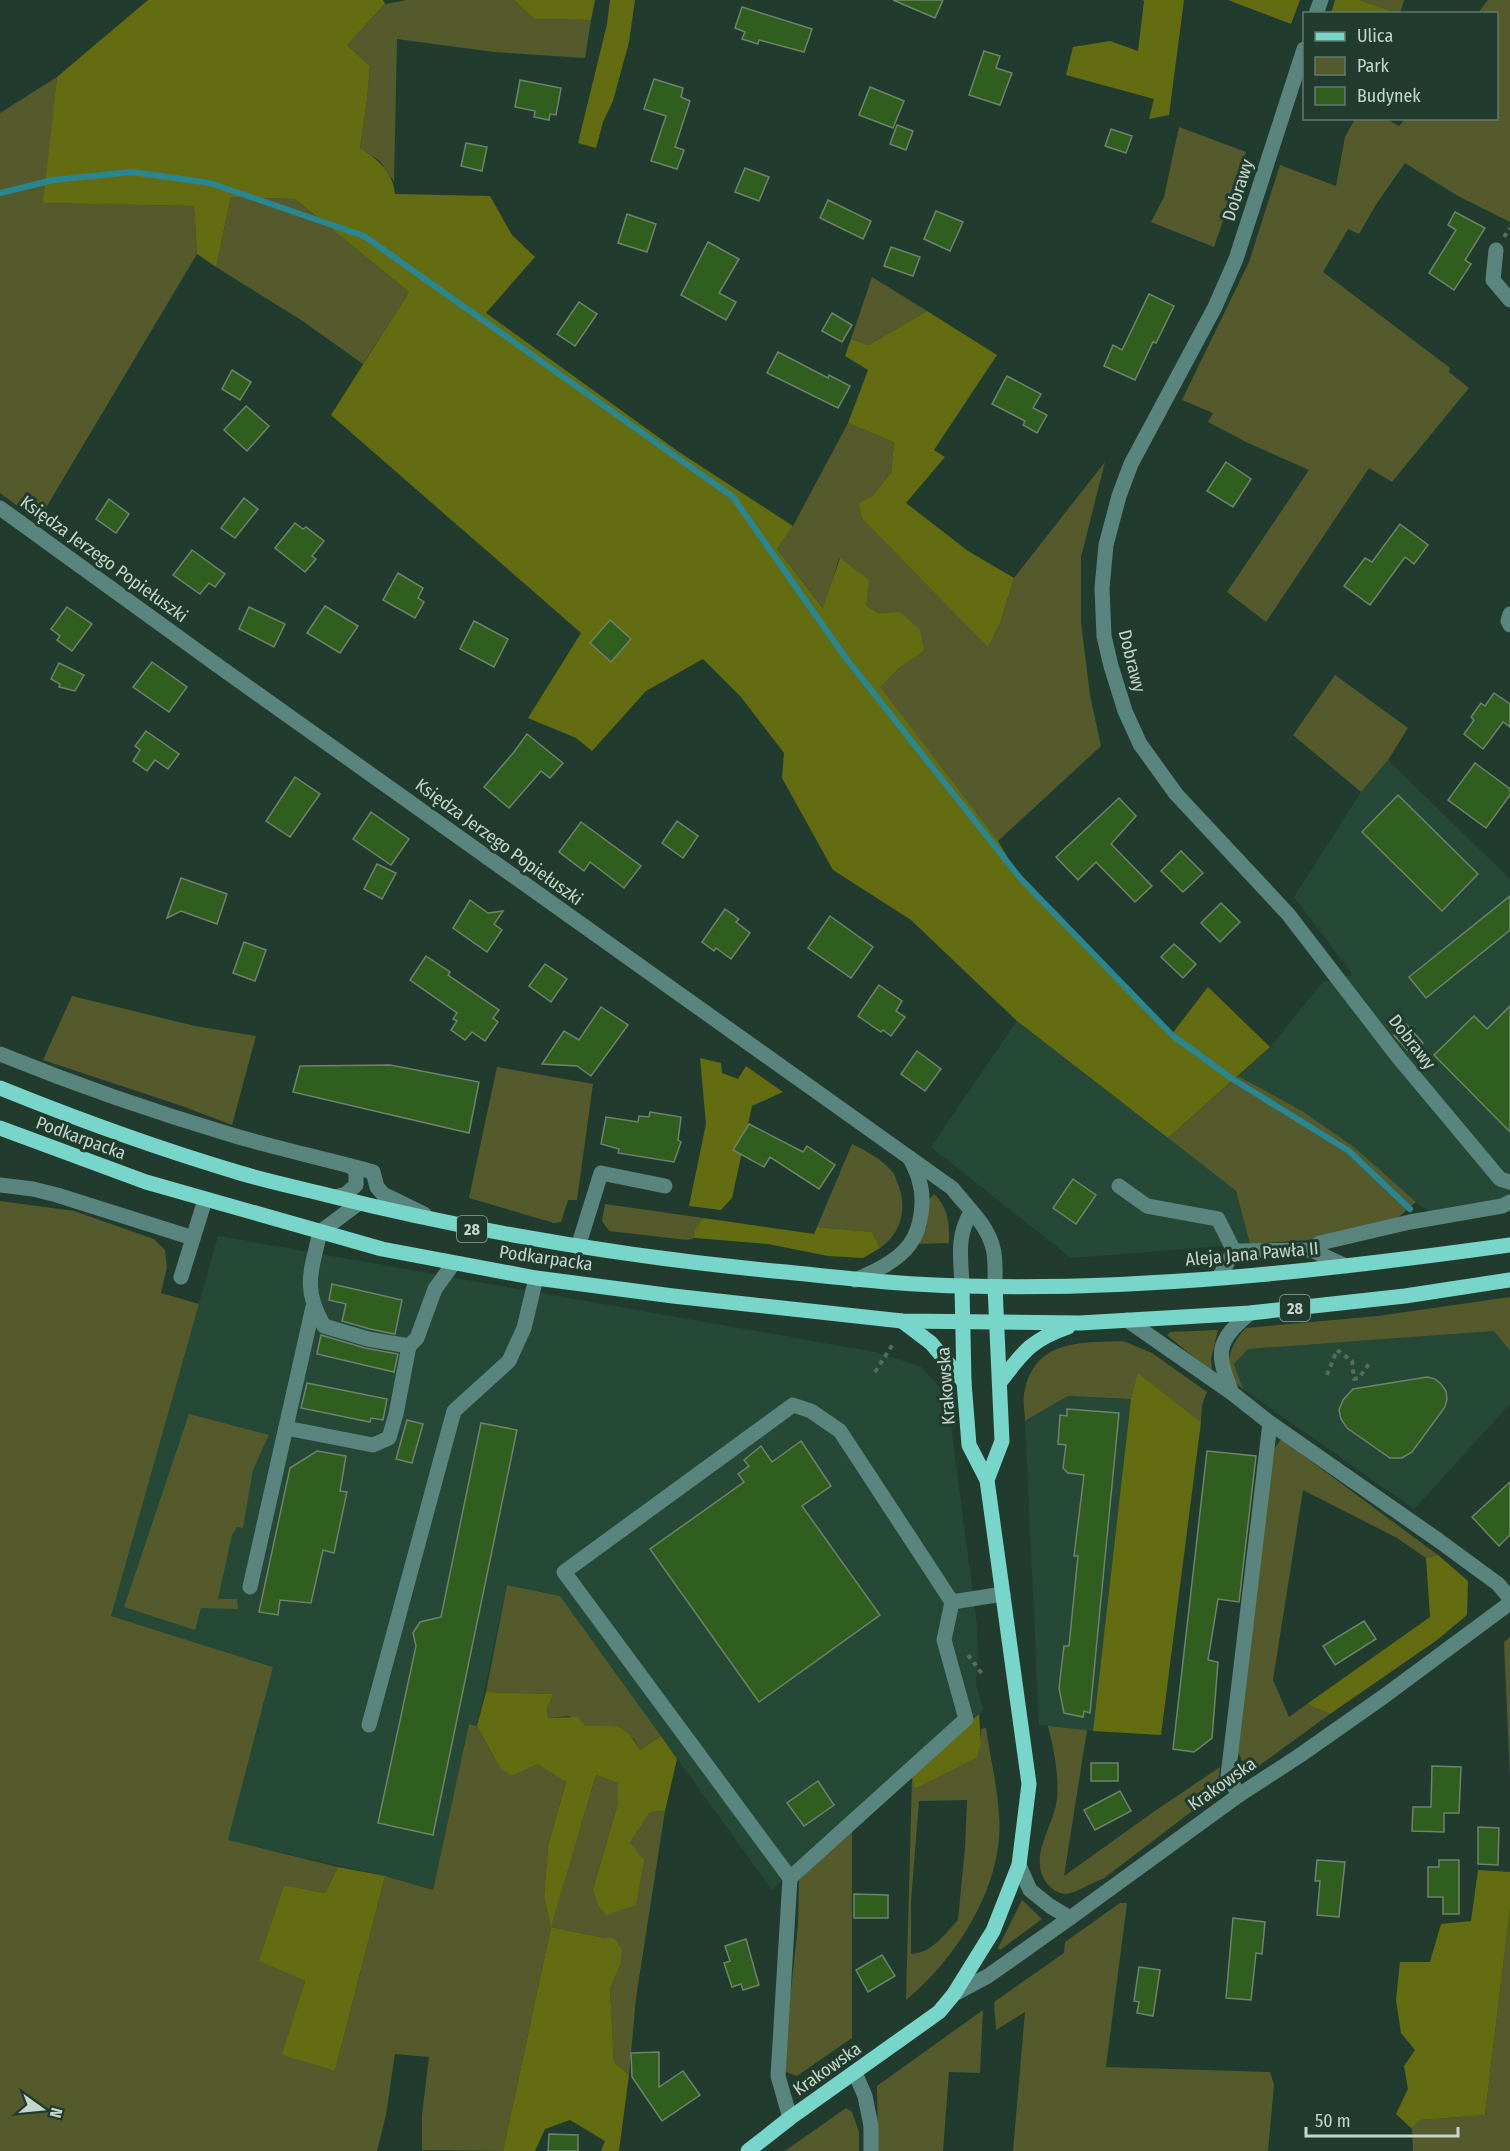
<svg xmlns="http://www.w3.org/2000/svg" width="1510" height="2151" viewBox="0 0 1510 2151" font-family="'Fira Sans Condensed',sans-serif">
<rect width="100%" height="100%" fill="#213c2e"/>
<g fill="#254837">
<polygon points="1388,760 1510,879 1510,1196 1495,1201 1428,1211 1416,1202 1354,1147 1238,1076 1270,1047 1323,982 1353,975 1294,897 1361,792"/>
<polygon points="1017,1021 1236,1191 1250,1244 1071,1258 931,1147"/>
<polygon points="218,1236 875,1352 920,1366 947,1395 977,1625 978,1659 976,1684 983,1710 979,1714 950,1728 772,1890 560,1596 507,1585 477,1726 469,1724 433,1890 385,1876 228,1841 273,1667 111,1616"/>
<polygon points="1494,1331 1510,1351 1510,1404 1414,1509 1243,1389 1234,1364 1248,1349"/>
<polygon points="1068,1396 1131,1399 1093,1731 1039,1725 1025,1421"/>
</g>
<g fill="#545a2c" fill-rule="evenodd">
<polygon points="407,0 514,0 536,19 591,20 585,58 494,52 397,39 394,182 380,161 360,148 367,100 370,66 347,45 385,4"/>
<polygon points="1360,0 1404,0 1400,14"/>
<polygon points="1488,0 1510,0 1510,222 1458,196 1405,163 1377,203 1359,234 1348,229 1323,272 1450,368 1449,372 1469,388 1392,482 1369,468 1266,622 1227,592 1309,470 1248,443 1208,422 1213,413 1182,400 1249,262 1280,165 1336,186 1345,137 1355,119 1386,119 1399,126 1405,119 1496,118 1496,14 1478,13"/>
<polygon points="57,77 44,203 194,206 197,254 38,521 0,493 0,113"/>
<polygon points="1179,127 1246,152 1214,247 1151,222 1164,197"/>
<polygon points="231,197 295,199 409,292 363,364 301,320 216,267"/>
<polygon points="872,277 927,311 869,345 851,339"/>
<polygon points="848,423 894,442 891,473 873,495 859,503 1001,620 1014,578 1105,462 1081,557 1081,622 1090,695 1101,746 998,841 879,687 898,669 924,651 900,612 878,613 866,605 839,558 824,609 777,549 793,526"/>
<polygon points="1335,675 1408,728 1388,760 1361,792 1293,735"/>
<polygon points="72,996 195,1026 256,1036 232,1125 182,1106 43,1060"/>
<polygon points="497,1067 593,1084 577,1200 568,1200 561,1222 554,1223 469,1198"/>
<polygon points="1238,1076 1302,1111 1354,1147 1416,1202 1394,1221 1310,1240 1250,1244 1236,1191 1168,1138"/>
<path d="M852 1144C865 1150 881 1159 891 1170 894 1173 896 1178 897 1182 908 1206 902 1233 880 1248L872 1232 817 1227Z"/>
<path d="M934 1194C948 1207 950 1225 949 1243L918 1244 927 1226 928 1201Z"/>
<polygon points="0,1201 74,1211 154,1239 165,1250 167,1267 161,1293 199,1304 111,1616 273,1667 228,1840 338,1867 325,1893 284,1885 260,1961 305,1981 283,2055 335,2071 385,1876 433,1890 469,1724 477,1726 500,1768 537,1764 566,1782 548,1846 544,1897 551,1926 596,1775 618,1783 618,1803 593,1889 630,1843 650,1812 665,1811 636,1998 629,2075 614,2062 610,1988 620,1966 614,1938 605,1938 551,1927 503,2151 422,2150 422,2115 429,2057 395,2054 386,2115 377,2151 0,2151"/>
<polygon points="605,1204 703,1218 695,1229 695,1238 687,1240 609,1231 602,1221"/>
<path d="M1510 1297V1351L1494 1331 1248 1349 1234 1364 1243 1389C1219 1372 1229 1345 1246 1328L1378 1316Z"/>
<polygon points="1218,1330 1211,1359 1212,1369 1209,1370 1167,1335 1170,1332"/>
<path d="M1123 1341 1152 1353 1207 1392 1202 1405 1201 1422 1139 1374 1131 1399 1068 1396 1025 1421C1025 1411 1022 1399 1025 1389 1037 1339 1081 1343 1123 1341Z"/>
<polygon points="189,1414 269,1435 253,1470 243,1528 237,1527 232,1535 218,1599 237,1599 238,1609 201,1608 195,1630 124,1607"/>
<polygon points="1281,1439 1438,1555 1426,1558 1397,1538 1303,1490 1273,1680 1289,1717 1307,1704 1330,1714 1249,1773 1238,1753 1272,1452"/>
<polygon points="507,1585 560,1596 661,1736 640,1750 634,1739 597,1726 585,1726 569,1716 548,1718 547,1708 552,1694 486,1692"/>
<polygon points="1510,1637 1510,1778 1504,1642"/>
<path d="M1048 1726 1087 1730 1064 1876 1152 1813 1220 1767 1217 1792 1103 1879C1092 1882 1075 1894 1065 1894 1056 1893 1051 1888 1046 1882 1028 1857 1054 1826 1057 1799 1059 1774 1054 1750 1048 1726Z"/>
<path d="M986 1728C990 1756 997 1785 999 1814 1005 1884 957 1958 906 2000L912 1778 915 1789 954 1768 981 1743V1729ZM967 1800 965 1848 958 1920C944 1935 932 1953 911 1954V1901L919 1801Z"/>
<polygon points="852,1828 852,2038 797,2076 786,2072 783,2062 798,1925 799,1880"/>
<polygon points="1022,1900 1042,1919 1000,1950 998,1948"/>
<polygon points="1120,1903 1127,1903 1106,2067 1270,2072 1274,2085 1268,2151 1013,2151 1025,2012 996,2030 994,2002 1064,1953 1065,1942"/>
<polygon points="1510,1908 1510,2151 1413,2151 1412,2129 1420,2120 1485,2115"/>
<polygon points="983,2010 980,2073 949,2072 943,2151 878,2151 877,2086"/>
<polygon points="846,2108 852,2112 859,2132 859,2151 785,2151"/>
</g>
<g fill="#646c11">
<path d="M148 0H383L385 4 347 45 370 66 367 100 360 148C377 159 393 171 395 194L490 196 512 235 535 257 486 313 679 452 793 526 777 549 823 608 840 558 869 580 866 605 878 613 900 612 920 630 924 651 898 669 880 687 998 841 1020 878 1171 1035 1208 987 1270 1047 1168 1138 1017 1021 911 920 833 870 782 778 784 753 741 697 703 659 646 691 592 751 576 738 528 718 581 633 331 415 409 292 295 199 231 197 216 267 197 254 194 206 43 203 57 77Z"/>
<polygon points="514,0 595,0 591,20 535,19"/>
<polygon points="610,0 635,0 629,42 613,101 603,122 596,148 578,143 607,24"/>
<polygon points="1142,0 1184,0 1169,115 1149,119 1154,99 1066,75 1073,47 1110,41 1138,51 1144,1"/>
<polygon points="1228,0 1300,0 1291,24"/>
<polygon points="1335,0 1360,0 1397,13 1331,13"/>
<polygon points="927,311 997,355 934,450 945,457 906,503 968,551 1014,578 1001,620 988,647 862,518 859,503 873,495 891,473 894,442 848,423 868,370 845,356 851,339 869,345"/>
<polygon points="700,1058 721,1063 722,1073 738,1079 746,1066 783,1092 752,1106 732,1198 721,1210 689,1206 706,1124"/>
<polygon points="703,1218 814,1234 817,1227 872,1232 880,1248 863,1258 828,1256 768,1244 695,1238 695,1229"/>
<polygon points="1138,1373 1201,1422 1161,1735 1093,1731 1131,1399"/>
<polygon points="1438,1555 1468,1581 1467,1615 1437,1640 1330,1714 1307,1704 1430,1617 1426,1558"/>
<path d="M486 1692 553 1694 547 1708 548 1718 578 1717 585 1726C615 1726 623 1721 640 1750L661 1736 677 1759 665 1811 650 1812 630 1843 644 1860 636 1905 606 1915 598 1905 593 1889 618 1803V1783L596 1775 551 1927 605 1938H614L622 1950 620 1966 610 1988 614 2062 629 2075 619 2151H601L605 2141 570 2120 545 2129 535 2151H503L551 1927 544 1897 548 1846 566 1782 537 1764 511 1776 500 1768 477 1726Z"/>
<polygon points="979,1714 981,1743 977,1757 915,1789 912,1778 923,1764"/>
<polygon points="338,1867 385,1876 335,2071 282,2055 305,1981 259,1961 284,1885 325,1893"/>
<polygon points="1478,1870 1510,1872 1510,1908 1485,2115 1420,2120 1412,2129 1396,2114 1408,2089 1404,2066 1415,2050 1401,2033 1396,2000 1400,1962 1430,1962 1441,1924 1471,1921"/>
</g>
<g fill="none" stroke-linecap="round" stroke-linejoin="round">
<polyline stroke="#298793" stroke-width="6" points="0,193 53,180 132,172 210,183 364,236 733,497 845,657 1020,878 1172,1035 1231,1078 1349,1151 1410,1209"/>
</g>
<g fill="#305e1e" stroke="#70826b" stroke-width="1.5">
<polygon points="893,0 943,0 935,18"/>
<polygon points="742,7 812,29 804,52 759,40 758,44 742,39 745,32 735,28"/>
<polygon points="984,51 1000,56 996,68 1012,73 1000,105 969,95"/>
<polygon points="654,79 683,88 681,97 690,101 675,147 684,150 677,169 651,161 666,116 644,109"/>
<polygon points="520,80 561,88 556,115 550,114 549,120 534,117 535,111 515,107"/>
<polygon points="870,87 904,101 893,128 859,115"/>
<polygon points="897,125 913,131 906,150 890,144"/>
<polygon points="1111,129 1132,136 1126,153 1105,146"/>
<polygon points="466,143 487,147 482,171 461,166"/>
<polygon points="745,168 769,177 759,201 735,192"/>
<polygon points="828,200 871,221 863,239 820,218"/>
<polygon points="936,211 963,222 950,251 924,239"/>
<polygon points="1455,212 1485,228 1465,260 1471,264 1454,290 1429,273 1456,230 1448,225"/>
<polygon points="627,214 656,224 647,252 618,243"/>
<polygon points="708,242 739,259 719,293 736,302 726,320 681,295"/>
<polygon points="891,247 920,257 913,276 884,266"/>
<polygon points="1149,294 1174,306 1156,343 1153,342 1135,380 1104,366 1113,345 1122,350"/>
<polygon points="579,302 597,314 575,346 557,334"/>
<polygon points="832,313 852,325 842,342 822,331"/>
<polygon points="778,352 828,378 829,375 850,386 838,408 767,373"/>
<polygon points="232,370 251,382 240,400 222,389"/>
<polygon points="1007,376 1041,394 1033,408 1047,415 1037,433 1023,425 1025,421 992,404"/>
<polygon points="246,406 269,426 247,451 224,430"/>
<polygon points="1226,462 1251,479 1233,507 1207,491"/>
<polygon points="244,498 258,509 235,538 221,528"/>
<polygon points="109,499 129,514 116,533 96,519"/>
<polygon points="295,523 303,529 306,527 324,541 312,556 316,559 305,572 275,548"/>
<polygon points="1400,524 1428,545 1414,564 1405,557 1370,605 1344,586 1365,558 1372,562"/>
<polygon points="192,550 225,574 215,587 209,583 200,594 173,575"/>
<polygon points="398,573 423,588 418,598 424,602 415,618 383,600"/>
<polygon points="325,606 358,626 340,653 307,633"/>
<polygon points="67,607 92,624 72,651 57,640 60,636 51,629"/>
<polygon points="249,607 285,624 274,647 239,629"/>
<polygon points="610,620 631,639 611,662 590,643"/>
<polygon points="474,621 508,639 494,667 460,649"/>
<polygon points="152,662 187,687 169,712 133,687"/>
<polygon points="59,663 84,675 75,691 59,687 60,684 51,679"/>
<polygon points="1494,693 1510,704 1510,727 1503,722 1483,749 1464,734 1474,720 1471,717 1481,703 1485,706"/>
<polygon points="146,731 179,754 168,769 155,760 147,771 133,761 140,750 135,746"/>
<polygon points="527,734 563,763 550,778 541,771 509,808 484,787 514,752"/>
<polygon points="1475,763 1510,789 1510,795 1486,828 1448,800"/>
<polygon points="295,777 320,794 290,837 266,821"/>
<polygon points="1398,795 1478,874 1442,911 1362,832"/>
<polygon points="1119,798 1136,816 1111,844 1152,886 1135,902 1096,862 1078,880 1056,857"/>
<polygon points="371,812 409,839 391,865 353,839"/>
<polygon points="677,821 698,836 683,858 662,843"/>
<polygon points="581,822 641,866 624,888 590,862 584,871 559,852"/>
<polygon points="1181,851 1203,873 1183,892 1161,871"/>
<polygon points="377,864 396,873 382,899 364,889"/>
<polygon points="181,878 227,894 217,924 181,911 167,918"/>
<polygon points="1510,896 1510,930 1426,998 1409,977"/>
<polygon points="470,900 488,913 503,911 494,924 502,930 487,952 453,928"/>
<polygon points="1221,903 1240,922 1220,942 1201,923"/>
<polygon points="725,909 739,919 736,922 750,933 731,959 716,948 714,951 702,942"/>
<polygon points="830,916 873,947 851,978 808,948"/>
<polygon points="244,942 266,950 255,981 233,973"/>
<polygon points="1174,944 1196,964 1183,978 1161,957"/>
<polygon points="426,956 450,972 448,975 499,1010 493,1018 498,1022 485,1041 472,1032 465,1040 451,1030 457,1021 453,1019 457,1013 410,980"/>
<polygon points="545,964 567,979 551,1002 529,986"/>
<polygon points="879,985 902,1001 896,1011 905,1017 891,1036 883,1030 881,1032 858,1016"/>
<polygon points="1510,1006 1510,1132 1434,1055 1474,1016 1487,1029"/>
<polygon points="601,1007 628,1025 591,1076 577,1066 542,1064 564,1031 579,1040"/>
<polygon points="1406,1024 1423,1043 1411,1054 1394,1035"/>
<polygon points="917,1051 941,1069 925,1091 901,1074"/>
<polygon points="390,1065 479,1082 469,1133 293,1092 300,1066"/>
<polygon points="650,1112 681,1117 678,1140 681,1142 674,1162 618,1153 619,1149 601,1144 606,1117 638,1122 639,1116 649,1117"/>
<polygon points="749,1124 803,1152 807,1146 835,1165 819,1189 770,1157 764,1167 733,1150"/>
<polygon points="1073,1179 1096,1195 1076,1224 1053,1208"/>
<polygon points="332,1284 402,1300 395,1334 370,1329 342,1321 346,1304 329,1300"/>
<polygon points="321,1335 365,1348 398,1354 394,1372 317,1354"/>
<polygon points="1427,1377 1435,1379 1441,1384 1446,1391 1447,1399 1445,1407 1412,1452 1402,1458 1390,1458 1347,1428 1341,1419 1339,1410 1343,1400 1353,1389"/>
<polygon points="307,1383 387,1399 383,1420 371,1418 370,1422 301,1408"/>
<polygon points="1067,1409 1119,1413 1090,1713 1084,1711 1083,1717 1064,1713 1059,1688 1064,1646 1069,1646 1078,1556 1074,1556 1084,1475 1068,1473 1063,1468 1066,1445 1058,1444 1060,1415 1067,1416"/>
<polygon points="407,1420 423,1424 412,1463 396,1459"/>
<polygon points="481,1423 517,1430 433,1835 378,1823 416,1646 413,1633 420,1622 441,1617"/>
<polygon points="801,1441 831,1486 802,1506 880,1615 759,1702 650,1549 744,1482 738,1474 749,1466 744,1460 761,1446 772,1462"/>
<polygon points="317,1451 346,1456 340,1491 347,1492 334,1553 323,1550 311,1603 280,1600 278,1615 259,1612 290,1468"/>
<polygon points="1207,1451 1256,1456 1239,1602 1218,1599 1208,1660 1218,1662 1212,1738 1194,1752 1173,1749"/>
<polygon points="1510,1482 1510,1535 1499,1546 1472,1517"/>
<polygon points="1364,1621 1376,1639 1335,1665 1323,1646"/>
<rect x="1091" y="1763" width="27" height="18"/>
<polygon points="1432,1766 1461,1767 1459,1813 1444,1813 1444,1832 1412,1831 1413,1807 1431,1807"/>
<polygon points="818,1781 834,1805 804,1826 787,1803"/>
<polygon points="1120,1791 1131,1811 1095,1830 1084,1810"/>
<polygon points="1478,1827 1499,1828 1498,1865 1478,1864"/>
<polygon points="1317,1860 1345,1862 1339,1917 1317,1915 1320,1881 1315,1881"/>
<polygon points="1439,1860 1459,1860 1459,1914 1443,1914 1443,1897 1428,1897 1428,1867 1439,1867"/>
<polygon points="854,1894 888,1895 888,1918 854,1918"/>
<polygon points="1233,1918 1265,1922 1262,1954 1256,1953 1251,2000 1226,1998"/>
<polygon points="746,1939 759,1985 743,1990 741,1984 732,1987 724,1963 730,1961 725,1946"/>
<polygon points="882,1955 895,1976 868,1992 856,1970"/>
<polygon points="1139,1967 1160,1970 1153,2016 1137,2013 1139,2002 1134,2001"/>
<polygon points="659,2052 659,2087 683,2071 700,2095 662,2121 632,2077 631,2053"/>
<polygon points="549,2134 578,2135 578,2151 548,2151"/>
</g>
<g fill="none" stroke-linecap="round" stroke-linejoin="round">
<g stroke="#556c60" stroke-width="4" stroke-dasharray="4.5 4.5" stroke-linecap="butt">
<polyline points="1504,237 1510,228"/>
<polyline points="875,1372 893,1344"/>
<polyline points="1327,1375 1337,1350 1352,1361 1354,1379 1359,1378 1371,1361"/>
<polyline points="968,1655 982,1674"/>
</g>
<g stroke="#5a857f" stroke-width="15">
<polyline points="1316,14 1321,0"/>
<polyline points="1304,49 1236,259 1215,307 1131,464 1119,496 1106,545 1102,588 1104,636 1111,666 1125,711 1140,744 1176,794 1288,914 1398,1057 1500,1179 1510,1182"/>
<polyline points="1496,250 1493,280 1510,300"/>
<path d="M0 508 217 665 952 1188C967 1207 987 1224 993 1248 996 1260 995 1274 995 1287"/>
<polyline points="1510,614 1508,621 1510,625"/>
<path d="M0 1054C76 1085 154 1112 232 1135 279 1149 326 1159 373 1172L377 1187 383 1194 424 1214"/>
<polyline points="0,1185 33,1189 57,1195 193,1238"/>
<polyline points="1119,1186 1147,1206 1218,1219 1234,1251 1311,1250 1320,1243 1410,1222 1502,1206 1510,1202"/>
<polyline points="336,1197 346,1194 356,1185 356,1172 351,1166"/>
<path d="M359 1203 320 1232C311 1272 302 1288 324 1326L368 1339 409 1346 417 1338 435 1289 453 1264"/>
<polyline points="578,1247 601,1173 665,1186"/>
<polyline points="1311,1250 1346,1266"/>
<polyline points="181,1277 205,1200"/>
<polyline points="1219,1277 1234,1251"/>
<path d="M855 1280C874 1272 898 1261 910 1244 922 1228 925 1198 919 1180 917 1172 913 1165 910 1158"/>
<path d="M962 1286C961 1258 956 1237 971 1212"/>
<polyline points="1127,1320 1232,1393 1270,1423 1438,1540 1498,1584 1510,1598"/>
<path d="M1232 1393C1216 1353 1215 1342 1250 1313"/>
<polyline points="286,1428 373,1445 389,1438 396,1414 409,1346"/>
<polyline points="250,1587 313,1307"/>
<polyline points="369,1725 454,1411 509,1361 524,1328 536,1278"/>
<polyline points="1239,1795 1228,1776 1270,1423"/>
<polyline points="1019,1865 1030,1890 1050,1906 1070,1918"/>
<polyline points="790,1878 564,1572 793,1405 811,1411 840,1431 952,1602 1003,1594"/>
<polyline points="954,1994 988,1976 1070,1918 1239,1795 1299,1756 1383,1697 1510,1603"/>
<polyline points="855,2073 865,2096 871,2126 871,2151"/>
<polyline points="790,2118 778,2076 790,1878 966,1719 944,1640 952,1602"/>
</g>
<g stroke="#77d5c9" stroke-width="15">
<path d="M0 1088C79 1120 159 1149 240 1173 267 1181 295 1187 323 1194 470 1231 612 1255 764 1270 830 1276 897 1285 964 1286 1145 1291 1330 1270 1510 1245"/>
<polyline points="0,1128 146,1182 382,1249 536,1278 673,1296 902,1321 1080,1323 1250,1313 1405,1296 1510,1280"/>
<polyline points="902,1321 931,1343 964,1382"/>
<path d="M1000 1382C1023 1352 1031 1340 1068 1327"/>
<polyline points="987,1480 1002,1441 995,1287"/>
<polyline points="748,2151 790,2118 939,2012 954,1994 993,1931 1019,1865 1029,1784 987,1480 969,1445 964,1382 962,1286"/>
</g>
</g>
<g text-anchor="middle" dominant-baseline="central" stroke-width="6" stroke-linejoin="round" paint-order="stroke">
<g fill="#213c2e" stroke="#94a89d" stroke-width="1.5">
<rect x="457" y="1216" width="30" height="26" rx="4.5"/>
<rect x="1280" y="1295" width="30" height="26" rx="4.5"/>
</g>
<g font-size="16" font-weight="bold" fill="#c6d6cd">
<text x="472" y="1229">28</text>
<text x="1295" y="1308">28</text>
</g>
<g font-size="18" fill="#c6d6cd" stroke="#213c2e">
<text transform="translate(1238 190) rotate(-72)">Dobrawy</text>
<text transform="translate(104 559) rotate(36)">Księdza Jerzego Popiełuszki</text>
<text transform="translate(1132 661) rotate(76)">Dobrawy</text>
<text transform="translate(499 842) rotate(36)">Księdza Jerzego Popiełuszki</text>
<text transform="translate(1412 1042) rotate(52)">Dobrawy</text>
<text transform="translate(81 1138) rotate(20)">Podkarpacka</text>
<text transform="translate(1252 1254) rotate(-5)">Aleja Jana Pawła II</text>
<text transform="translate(546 1258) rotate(8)">Podkarpacka</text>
<text transform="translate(946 1386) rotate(-94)">Krakowska</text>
<text transform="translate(1222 1784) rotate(-35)">Krakowska</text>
<text transform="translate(827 2069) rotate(-35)">Krakowska</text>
</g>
</g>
<rect x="1303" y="12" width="195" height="108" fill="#213c2e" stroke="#637a6e" stroke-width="1.5"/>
<rect x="1315" y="32" width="30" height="9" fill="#77d5c9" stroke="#637a6e" stroke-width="1.5"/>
<text x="1357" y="42" font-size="18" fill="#c6d6cd">Ulica</text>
<rect x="1315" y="57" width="30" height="18" fill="#545a2c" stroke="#637a6e" stroke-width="1.5"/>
<text x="1357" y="72" font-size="18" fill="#c6d6cd">Park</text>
<rect x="1315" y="87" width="30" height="18" fill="#305e1e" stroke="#637a6e" stroke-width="1.5"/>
<text x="1357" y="102" font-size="18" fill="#c6d6cd">Budynek</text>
<g transform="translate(42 2109) rotate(105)" stroke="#213c2e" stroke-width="4.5" paint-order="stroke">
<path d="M0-4.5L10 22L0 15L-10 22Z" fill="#c6d6cd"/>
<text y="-9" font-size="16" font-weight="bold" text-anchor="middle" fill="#c6d6cd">N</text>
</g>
<path d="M1306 2127v9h152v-9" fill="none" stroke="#c6d6cd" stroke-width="3"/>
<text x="1315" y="2127" font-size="18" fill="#c6d6cd" stroke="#213c2e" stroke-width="4.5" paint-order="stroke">50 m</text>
</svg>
